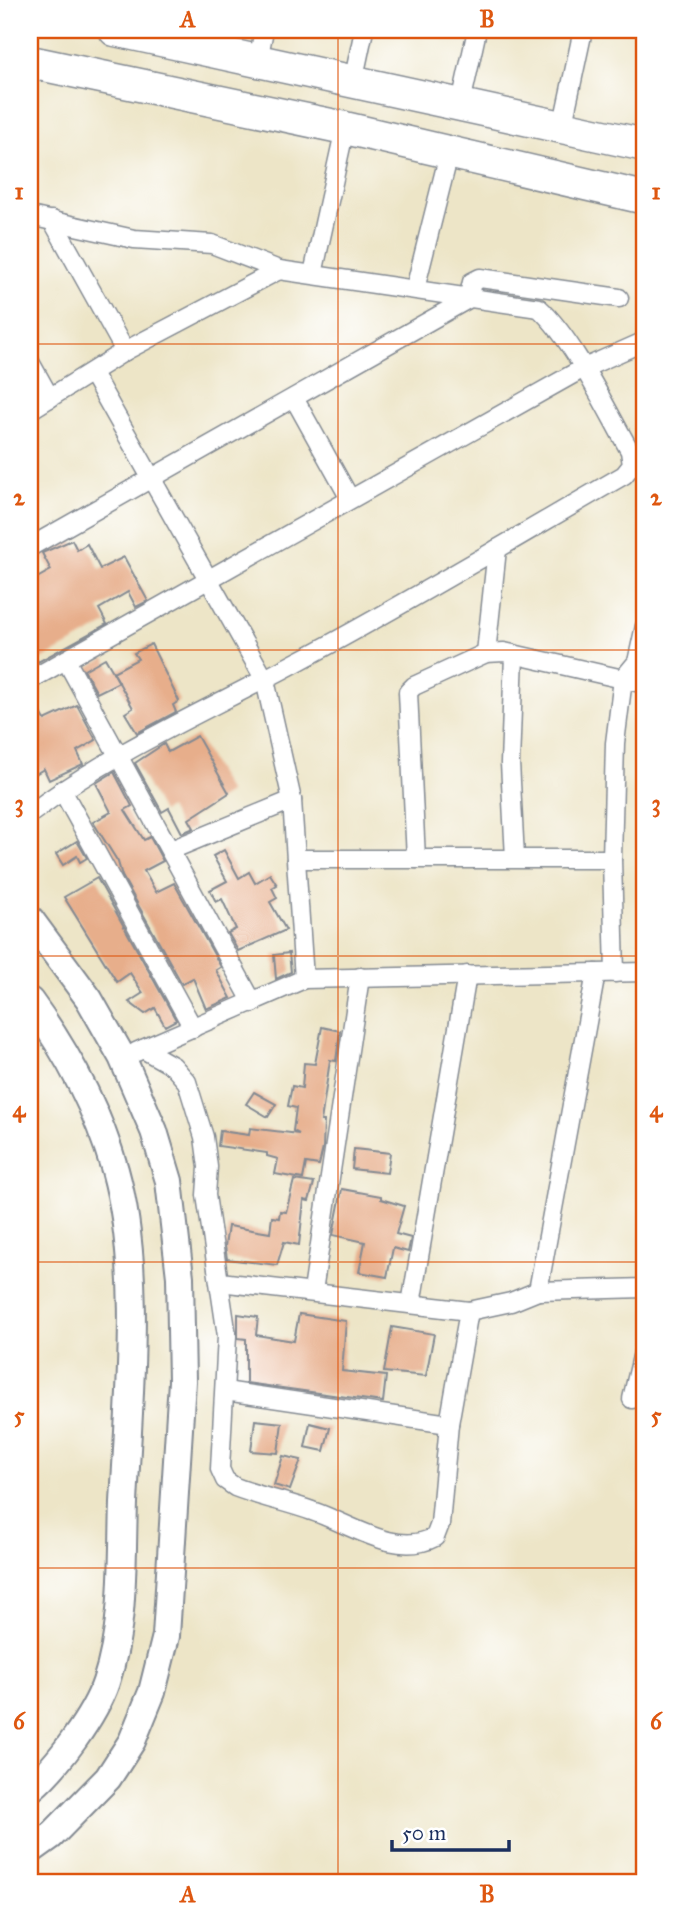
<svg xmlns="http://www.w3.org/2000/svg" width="675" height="1913" viewBox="0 0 675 1913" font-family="'IM FELL Great Primer',serif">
<rect width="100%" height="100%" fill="#fff"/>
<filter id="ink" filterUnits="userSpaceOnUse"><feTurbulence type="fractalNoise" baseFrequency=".0143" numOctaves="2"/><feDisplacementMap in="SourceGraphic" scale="14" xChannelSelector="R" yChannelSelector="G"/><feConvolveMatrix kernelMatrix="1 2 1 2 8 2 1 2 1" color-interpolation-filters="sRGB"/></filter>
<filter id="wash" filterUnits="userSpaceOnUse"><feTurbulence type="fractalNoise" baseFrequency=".00686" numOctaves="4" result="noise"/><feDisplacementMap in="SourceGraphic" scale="28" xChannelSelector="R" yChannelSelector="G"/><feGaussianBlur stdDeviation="1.57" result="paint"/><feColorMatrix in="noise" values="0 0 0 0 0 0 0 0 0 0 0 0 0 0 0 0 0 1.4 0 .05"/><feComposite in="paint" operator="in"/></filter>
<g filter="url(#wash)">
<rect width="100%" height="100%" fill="#ede5c7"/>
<g id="blocks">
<g fill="#e7ae8b">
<polygon points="72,540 77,550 87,544 100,569 124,557 148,601 136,607 128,592 99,609 107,624 38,662 30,648 30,582 51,570 42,553"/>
<polygon points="151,644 179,701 173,705 176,712 137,733 125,713 133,708 113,672 138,659 134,653"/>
<polygon points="105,658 119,682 97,693 84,670"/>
<polygon points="30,693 45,720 77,705 96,740 77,751 83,764 49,780 44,769 30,777"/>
<polygon points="197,736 229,793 189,819 194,828 182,833 169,808 162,812 135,763 164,744 168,752"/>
<polygon points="114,772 132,806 125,810 144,840 150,837 163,861 144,871 156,892 174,883 221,967 216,970 231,998 206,1009 193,978 182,984 122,876 118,862 93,822 111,812 96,783"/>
<polygon points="77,841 87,858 80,862 77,856 63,865 56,854"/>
<polygon points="224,850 239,878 249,872 255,883 270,874 277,885 272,888 277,898 270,902 286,930 238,951 228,933 236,929 222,899 216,902 210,890 227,881 213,856"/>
<polygon points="97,878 176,1020 165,1026 155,1008 145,1014 129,1002 143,993 130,973 117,982 64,897"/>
<polygon points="289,953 291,972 276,979 274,955"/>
<polygon points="322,1027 340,1031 336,1061 330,1060 321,1121 324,1121 323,1148 319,1165 306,1163 303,1179 275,1174 278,1159 267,1156 267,1153 218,1146 220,1131 249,1135 250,1128 299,1134 293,1131 296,1108 288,1106 292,1086 302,1088 304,1063 315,1064"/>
<polygon points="254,1092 276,1104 268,1117 246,1104"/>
<polygon points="354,1149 390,1153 387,1173 352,1169"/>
<polygon points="294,1180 314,1183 309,1201 304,1200 299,1245 284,1242 277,1265 227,1259 225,1246 228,1226 270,1233 272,1217 279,1218 280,1211 286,1212"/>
<polygon points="342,1189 381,1196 381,1199 404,1206 396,1234 411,1238 408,1252 393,1248 387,1277 359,1272 365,1242 333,1235"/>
<polygon points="238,1314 258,1317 256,1335 294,1341 299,1314 346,1321 342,1371 386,1376 383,1402 246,1383 246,1339 238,1338"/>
<polygon points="392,1327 434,1334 426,1376 384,1372"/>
<polygon points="255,1420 282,1423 278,1453 251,1451"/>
<polygon points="310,1423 330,1428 324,1451 305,1447"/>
<polygon points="283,1456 301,1460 290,1490 274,1485"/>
</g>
</g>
</g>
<g filter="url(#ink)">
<use href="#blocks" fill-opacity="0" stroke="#848a92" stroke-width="2"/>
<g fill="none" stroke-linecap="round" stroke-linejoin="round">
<g stroke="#848a92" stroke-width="21">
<g id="street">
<polyline points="258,60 264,30"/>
<polyline points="353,82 364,30"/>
<polyline points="461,103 477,30"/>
<polyline points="562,128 583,30"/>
<path d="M30 216 134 239 212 244 279 270 539 308C574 340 606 409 630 451L632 465 624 475C515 538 408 603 297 662 208 710 111 752 30 814"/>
<polyline points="52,220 125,351"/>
<polyline points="313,274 345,128"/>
<polyline points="415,289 449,154"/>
<polyline points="30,362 50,398"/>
<polyline points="92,373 265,680 292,800 304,979"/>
<polyline points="294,398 349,497"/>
<polyline points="30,410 125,351 279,270"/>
<polyline points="30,547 468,299 472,282 480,278 619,298"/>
<polyline points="486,653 497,549"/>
<polyline points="514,655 510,763 515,858"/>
<polyline points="66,660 253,1003"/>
<polyline points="30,680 582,369 645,341"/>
<polyline points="62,790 193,1028"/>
<polyline points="171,850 292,800"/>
<polyline points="296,859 612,859"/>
<polyline points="416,859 408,692 414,686 486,653 504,652 645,684"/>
<polyline points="615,973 612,859 615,743 623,679 637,662 645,626"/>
<path d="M143 1049 173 1066 187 1082 204 1137 208 1167 206 1195 227 1336 220 1469 225 1480 235 1487C261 1497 287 1502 312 1511 349 1523 396 1558 435 1537L440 1524 449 1424 469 1311"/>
<polyline points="136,1052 304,979 645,972"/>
<polyline points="220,1282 469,1311 511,1302 538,1291 645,1288"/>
<polyline points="313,1291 360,977"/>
<polyline points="538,1291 596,973"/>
<polyline points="411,1304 467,975"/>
<polyline points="225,1391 449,1424"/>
<polyline points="632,1399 645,1344"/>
</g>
</g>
<g stroke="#848a92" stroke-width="30">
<g id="primary">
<polyline points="30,919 89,999 122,1057 154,1131 169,1181 180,1277 182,1381 166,1636 152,1692 132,1741 108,1778 51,1836 30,1851"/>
<path d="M30 1001C68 1053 97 1108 115 1170 143 1271 129 1399 124 1503 122 1561 125 1625 106 1682 95 1715 57 1767 30 1789"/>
</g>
</g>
<g stroke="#848a92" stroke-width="35">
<g id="highway">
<polyline points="115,30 645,145"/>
<polyline points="30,62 345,128 645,198"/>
</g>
</g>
<use href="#street" stroke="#fff" stroke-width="18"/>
<use href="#primary" stroke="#fff" stroke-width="26"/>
<use href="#highway" stroke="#fff" stroke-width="32"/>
</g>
</g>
<path fill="none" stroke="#de5710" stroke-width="2" stroke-opacity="0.55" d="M338 30V1883M30 344H645M30 650H645M30 956H645M30 1262H645M30 1568H645"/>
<rect width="675" height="1913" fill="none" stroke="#fff" stroke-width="77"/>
<path d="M392 1840v10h117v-10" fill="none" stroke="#1b2f5e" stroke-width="3.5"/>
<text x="402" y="1840" font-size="21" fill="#1b2f5e" stroke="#ffffff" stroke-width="5" paint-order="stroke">50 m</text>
<rect x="38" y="38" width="598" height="1836" fill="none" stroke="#de5710" stroke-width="2.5"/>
<g font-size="23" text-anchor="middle" font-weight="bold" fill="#de5710">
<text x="188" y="27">A</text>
<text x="487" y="27">B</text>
<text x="19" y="199">1</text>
<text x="656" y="199">1</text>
<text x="19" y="505">2</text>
<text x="656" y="505">2</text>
<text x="19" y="811">3</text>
<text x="656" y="811">3</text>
<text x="19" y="1117">4</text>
<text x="656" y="1117">4</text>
<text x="19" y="1423">5</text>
<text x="656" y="1423">5</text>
<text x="19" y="1729">6</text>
<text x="656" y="1729">6</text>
<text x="188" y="1902">A</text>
<text x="487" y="1902">B</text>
</g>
</svg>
